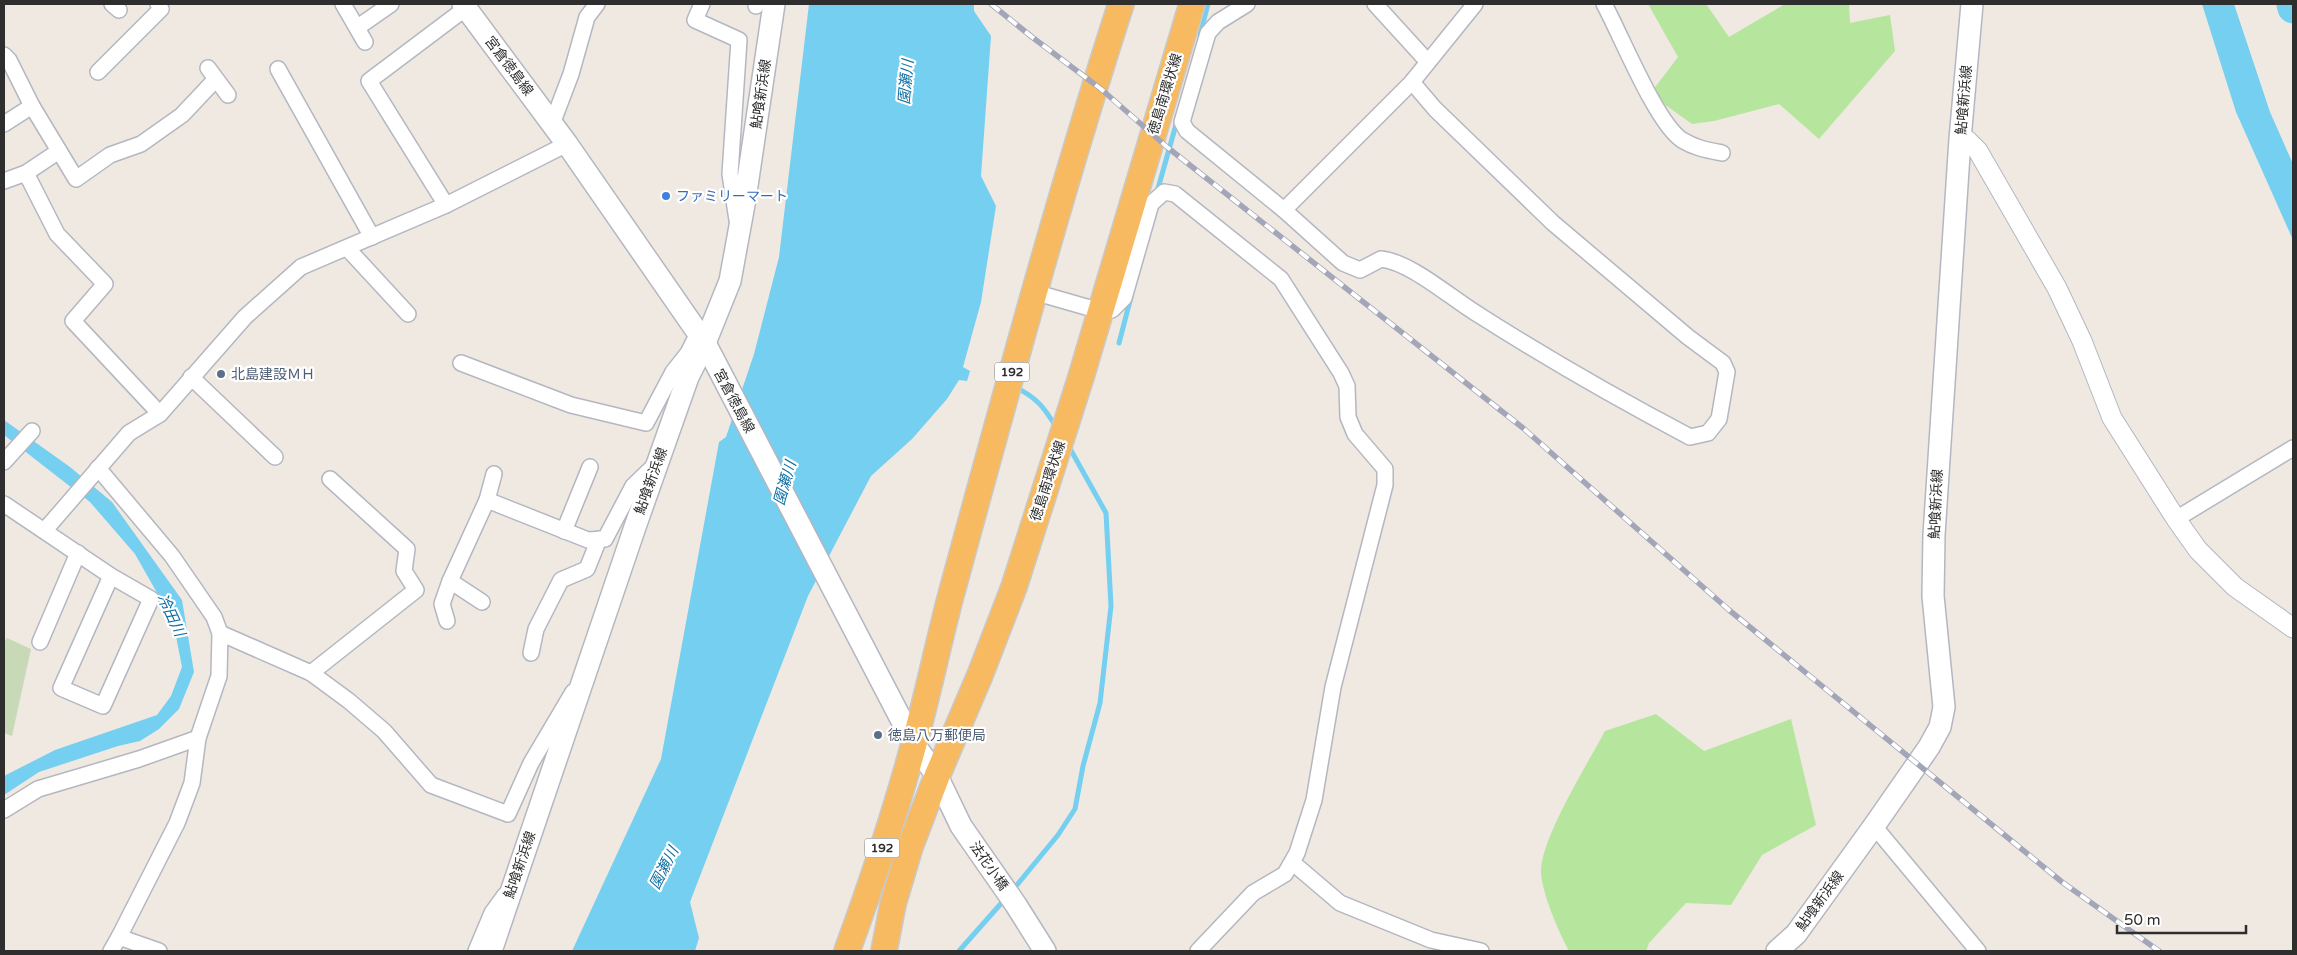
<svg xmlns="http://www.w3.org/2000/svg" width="2297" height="955" viewBox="0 0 2297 955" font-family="'Varela Round','Noto Sans JP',sans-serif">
<rect width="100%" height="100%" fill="#efe9e1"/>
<g fill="#b6e59e">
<polygon points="1648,4 1706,4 1729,37 1785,4 1849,4 1850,23 1890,15 1895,51 1819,139 1779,104 1714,121 1692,124 1650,94 1678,57"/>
<path d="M1656 714 1704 751 1791 719 1816 825 1762 855 1731 905 1686 903 1649 943 1646 951H1569C1559 933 1540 889 1541 869 1544 833 1587 765 1605 731Z"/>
</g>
<polygon fill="#c8d9b8" points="7,638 31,649 12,736 4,733 4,643"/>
<g fill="#75cff0">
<polygon points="809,4 974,4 974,11 991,36 981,176 996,206 981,302 963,367 970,371 967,381 959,380 947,399 912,439 871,476 808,596 690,902 699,938 695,951 572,951 661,759 719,442 726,437 754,354 779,257"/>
<polygon points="2202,4 2234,4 2270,112 2293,164 2293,240 2236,112"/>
<polygon points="4,420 70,467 112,502 182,600 194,672 179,709 159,729 140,741 118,746 39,772 4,795 4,776 55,750 157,715 171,696 182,667 173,621 135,554 90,502 4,435"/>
</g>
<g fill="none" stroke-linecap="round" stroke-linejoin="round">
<g stroke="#75cff0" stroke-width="5">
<polyline points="1200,35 1208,4"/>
<polyline points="1157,192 1177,121"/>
<polyline points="1119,343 1131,297"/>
<path d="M1015 387C1037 398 1044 407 1056 427"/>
<polyline points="1012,891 1058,835 1075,809 1083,766 1100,703 1111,606 1106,513 1068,445"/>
<polyline points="959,951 1005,899"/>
</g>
<polyline stroke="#75cff0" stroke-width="31" points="2292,4 2293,8"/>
<g stroke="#b4b7c1" stroke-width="18">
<g id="minor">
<polyline points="112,4 119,10"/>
<polyline points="343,4 365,42"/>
<polyline points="702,4 695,20 739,40 730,174 737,220"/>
<polyline points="756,4 756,6"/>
<path d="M1247 4 1218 22 1208 33 1182 122 1187 131 1284 210 1343 263 1360 270 1381 259C1411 262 1452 299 1479 315 1548 359 1618 399 1690 437L1708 433 1719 419 1727 372 1723 363 1688 337 1553 223 1435 109 1412 82"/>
<polyline points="1375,4 1427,61"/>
<path d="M1604 4C1621 35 1656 123 1682 140 1695 148 1707 150 1722 153"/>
<polyline points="358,27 391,4"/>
<polyline points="4,55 9,60 32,106 76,179 110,155 141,144 182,115 215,80"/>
<polyline points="208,68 228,95"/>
<polyline points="278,69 372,237"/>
<polyline points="98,72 161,9 158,4"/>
<polyline points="4,124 32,106"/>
<polyline points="552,124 571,74 587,17 597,4"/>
<polyline points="26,173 59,151"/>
<polyline points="4,181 26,173 57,234 105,284 73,321 160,414"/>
<polyline points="446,205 369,81 466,8"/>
<polyline points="1284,210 1412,82 1475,4"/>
<polyline points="347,248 408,314"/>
<polyline points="1034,292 1100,311 1112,310 1124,298 1151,204 1164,192 1175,194 1281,279 1341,373 1347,386 1348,417 1355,434 1385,469 1385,485 1333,687 1314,800 1297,853 1285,874 1253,893 1198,951"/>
<polyline points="461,363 571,405 646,423 673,372 688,353 698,333"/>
<polyline points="191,377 275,457"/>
<polyline points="4,462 32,431"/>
<polyline points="98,468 172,556 214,617 220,633 219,676 198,738 192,783 177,823 119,937 159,951"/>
<polyline points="487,500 494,474"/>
<polyline points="4,504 111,576 151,599 103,706 61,688 111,576"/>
<polyline points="2176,519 2293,448"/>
<polyline points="45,530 129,433 160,414 245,317 301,267 446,205 567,144"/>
<polyline points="564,531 590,467"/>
<polyline points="482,602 450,581 487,500 588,540 605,539 633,486 656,464"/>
<polyline points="447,621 442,604 450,581"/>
<polyline points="220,633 311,673 349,701 384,731 431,785 508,814 531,763 573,692"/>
<polyline points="40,642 78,553"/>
<polyline points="531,653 536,629 561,580 587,569 599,539"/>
<polyline points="311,673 416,590 404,571 407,549 330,479"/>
<polyline points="4,810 38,789 139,759 198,738"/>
<polyline points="1874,826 1978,951"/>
<polyline points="1293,863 1340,903 1431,940 1481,951"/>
<polyline points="111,951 119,937"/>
<polyline points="476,951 492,913 505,895"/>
</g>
</g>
<g stroke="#b4b7c1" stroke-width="21">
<polyline id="tertiary" points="1960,139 1967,140 1978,151 2057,288 2082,341 2112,418 2176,519 2198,550 2235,587 2293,628"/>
</g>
<g stroke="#b4b7c1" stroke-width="24">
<g id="secondary">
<polyline points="463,4 567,144 705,343 914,744 937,776 961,826 1016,905 1045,951"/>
<polyline points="491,951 635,527 688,377 705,343 730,281 745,199 774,4"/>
<polyline points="1777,951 1796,934 1874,826 1929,747 1940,727 1944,707 1933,596 1934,535 1960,139 1972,4"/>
</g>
</g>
<g stroke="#c9c9c9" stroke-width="28">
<g id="trunk">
<path d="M847 951C872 883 895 814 914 744 928 694 938 644 951 595 1005 397 1058 199 1121 4"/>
<polyline points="884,951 893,904 910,847 937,776 980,675 1014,587 1081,377 1192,4"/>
</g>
</g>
<use href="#minor" stroke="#fff" stroke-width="15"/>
<use href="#tertiary" stroke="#fff" stroke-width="19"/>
<use href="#secondary" stroke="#fff" stroke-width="21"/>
<use href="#trunk" stroke="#f8ba60" stroke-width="25"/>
<g stroke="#a3a6b8" stroke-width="5.5">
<polyline id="rail" points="991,4 1032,37 1101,89 1167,147 1523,428 1729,610 2062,882 2159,951"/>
</g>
<use href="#rail" stroke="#fff" stroke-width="4" stroke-dasharray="11" stroke-linecap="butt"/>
</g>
<circle fill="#3f7fe0" stroke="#fff" stroke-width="2" cx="666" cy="196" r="5"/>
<g fill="#5c6f8a" stroke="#fff" stroke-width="2">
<circle cx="221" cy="374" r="5"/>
<circle cx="878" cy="735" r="5"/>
</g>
<g text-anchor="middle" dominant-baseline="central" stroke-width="4.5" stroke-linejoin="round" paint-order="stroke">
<g fill="#fff" stroke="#6d6d6d" stroke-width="1">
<rect x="994.5" y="362.5" width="35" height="19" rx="4"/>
<rect x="864.5" y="838.5" width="35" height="19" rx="4"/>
</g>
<g font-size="12" font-weight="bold" fill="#2e2e2e">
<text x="1012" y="372">192</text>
<text x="882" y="848">192</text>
</g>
<g font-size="14" fill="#2e2e2e" stroke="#fff">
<text transform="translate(509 66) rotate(53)">宮倉徳島線</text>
<text transform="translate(761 94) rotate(-82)">鮎喰新浜線</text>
<text transform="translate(1165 94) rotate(-73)">徳島南環状線</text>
<text transform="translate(1964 100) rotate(-85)">鮎喰新浜線</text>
<text transform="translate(734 401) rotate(62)">宮倉徳島線</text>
<text transform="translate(651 481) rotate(-70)">鮎喰新浜線</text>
<text transform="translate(1048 481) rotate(-72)">徳島南環状線</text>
<text transform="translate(1936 504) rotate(-87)">鮎喰新浜線</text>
<text transform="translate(520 865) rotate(-71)">鮎喰新浜線</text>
<text transform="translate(989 866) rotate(55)">法花小橋</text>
<text transform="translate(1820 901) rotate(-54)">鮎喰新浜線</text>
</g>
<g font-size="14" fill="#366cbe" stroke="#fff" text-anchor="start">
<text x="676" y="196">ファミリーマート</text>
</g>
<g font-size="14" fill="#4e5e75" stroke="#fff" text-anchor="start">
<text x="231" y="374">北島建設ＭＨ</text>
<text x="888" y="735">徳島八万郵便局</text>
</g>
<g font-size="15" font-style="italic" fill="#0d6fa3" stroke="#fff">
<text transform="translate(906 82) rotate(-85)">園瀬川</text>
<text transform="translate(785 483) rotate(-74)">園瀬川</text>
<text transform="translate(171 615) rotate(65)">冷田川</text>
<text transform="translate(664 868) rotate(-63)">園瀬川</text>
</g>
</g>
<rect width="2297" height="955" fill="none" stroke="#2e2e2e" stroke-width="10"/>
<path d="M2117 925v8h129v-8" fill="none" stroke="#2e2e2e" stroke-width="2.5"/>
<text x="2124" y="925" font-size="15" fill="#2e2e2e" stroke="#ffffff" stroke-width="4" paint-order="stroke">50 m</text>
</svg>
